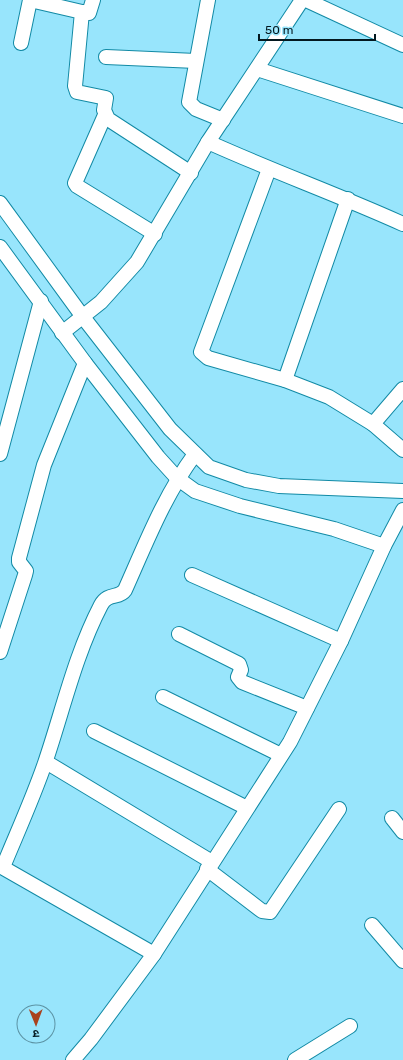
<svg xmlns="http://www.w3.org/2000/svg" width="403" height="1060" viewBox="0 0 403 1060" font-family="Rubik,'Noto Sans Devanagari',sans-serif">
<rect width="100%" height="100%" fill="#98e5fc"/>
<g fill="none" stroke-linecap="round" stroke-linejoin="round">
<g stroke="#128aa5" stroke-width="16">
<g id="minor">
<polyline points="30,0 82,12 75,86 77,92 106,98 104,110 108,119 191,173"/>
<polyline points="208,0 189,102 196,109 223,120"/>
<polyline points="306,0 403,45"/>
<polyline points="82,12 89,13 93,0"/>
<polyline points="21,43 30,0"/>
<polyline points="106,57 196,61"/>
<polyline points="257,69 403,116"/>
<polyline points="105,115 75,183 77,186 155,234"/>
<path d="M208 142C272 171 339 195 403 224"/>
<polyline points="269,169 201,352 208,358 285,380 329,397 373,424 403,389"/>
<polyline points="0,203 83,317 170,429 209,467 246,480 279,486 403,491"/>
<polyline points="0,247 85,363 158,457 177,478 195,491 240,506 334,529 384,546"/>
<polyline points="62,333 101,302 137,262 208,142 302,0"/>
<polyline points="285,380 348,199"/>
<polyline points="373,424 403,450"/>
<polyline points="0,454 41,301"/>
<polyline points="192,575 341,641"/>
<polyline points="179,634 239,664 241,670 238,677 242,682 307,708"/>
<polyline points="0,652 25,575 26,571 19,562 19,558 44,465 85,363"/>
<polyline points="163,697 281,755"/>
<polyline points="94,731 247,808"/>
<polyline points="46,762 212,862"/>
<polyline points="392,818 403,832"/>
<polyline points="0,866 154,954"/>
<path d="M3 867C17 833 33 798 45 763 63 710 75 655 101 605 108 592 119 599 125 590 146 543 164 496 195 454"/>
<polyline points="207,869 262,911 270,912 339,809"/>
<polyline points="372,925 403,961"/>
<polyline points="73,1060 91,1039 154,954 290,742 341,641 384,546 403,510"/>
<polyline points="295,1060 350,1026"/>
</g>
</g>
<use href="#minor" stroke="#fff" stroke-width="14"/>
</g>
<g transform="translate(36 1024) rotate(179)"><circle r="19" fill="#98e5fc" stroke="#5c93a4"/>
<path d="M0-3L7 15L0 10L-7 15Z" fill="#a9421e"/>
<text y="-6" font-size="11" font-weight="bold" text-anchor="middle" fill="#03181f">उ</text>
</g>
<path d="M259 34v6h116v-6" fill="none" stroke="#03181f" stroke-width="2"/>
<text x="265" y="34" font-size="12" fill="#03181f" stroke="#98e5fc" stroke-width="3" paint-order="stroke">50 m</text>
</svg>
